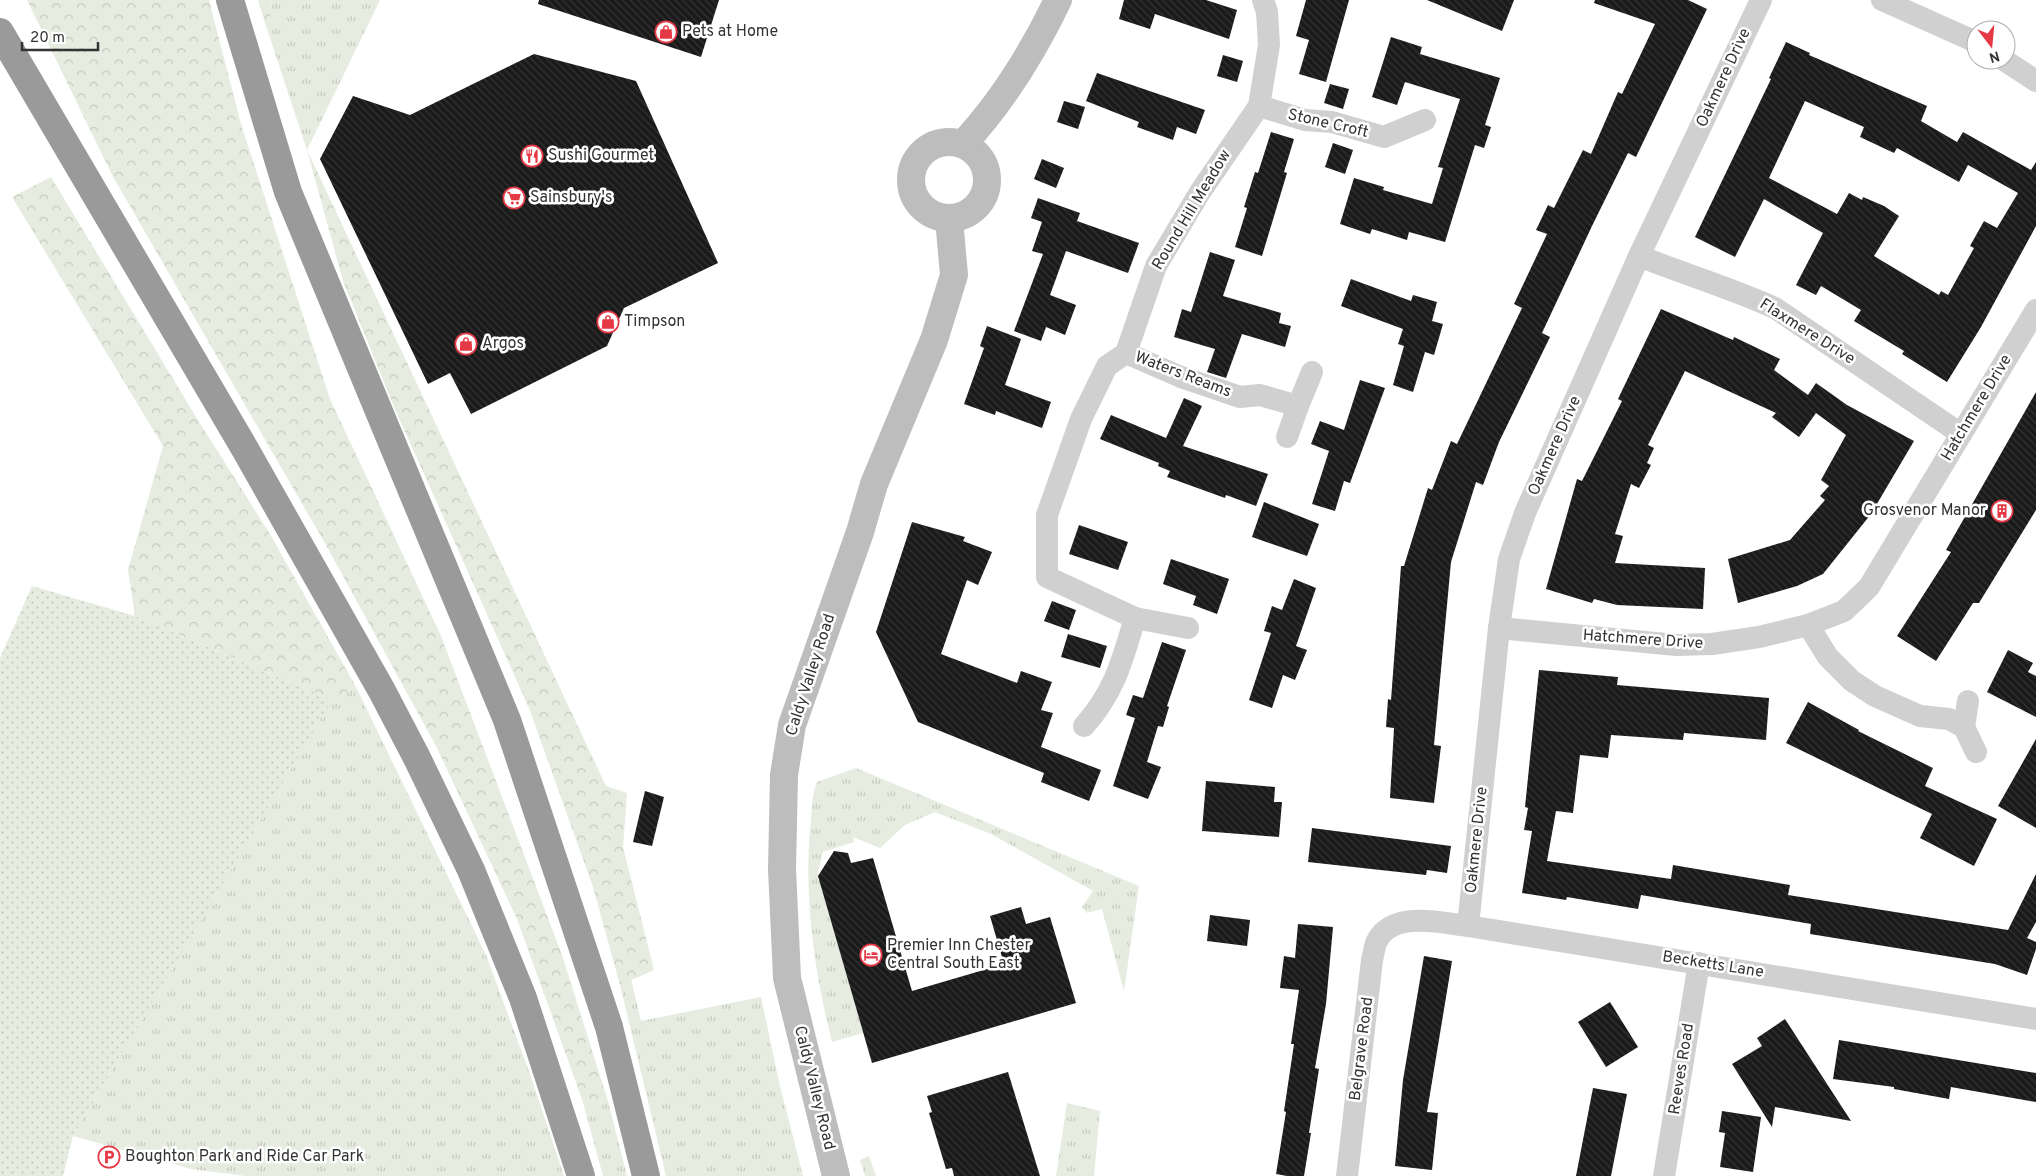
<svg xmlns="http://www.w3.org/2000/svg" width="2036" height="1176" viewBox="0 0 2036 1176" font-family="Overpass,sans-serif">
<defs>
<pattern id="grass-tufts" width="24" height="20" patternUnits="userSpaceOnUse" patternTransform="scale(1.25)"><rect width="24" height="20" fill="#e6ecdf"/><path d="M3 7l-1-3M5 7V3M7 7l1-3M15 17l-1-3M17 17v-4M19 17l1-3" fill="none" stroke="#c6cbc0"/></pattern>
<pattern id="forest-crowns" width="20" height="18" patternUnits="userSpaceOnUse" patternTransform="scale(1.25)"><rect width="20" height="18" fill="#e6ecdf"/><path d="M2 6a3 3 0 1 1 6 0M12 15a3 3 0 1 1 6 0" fill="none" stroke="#c6cbc0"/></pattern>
<pattern id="park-dots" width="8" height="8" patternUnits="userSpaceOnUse" patternTransform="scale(1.25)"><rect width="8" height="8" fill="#e6ecdf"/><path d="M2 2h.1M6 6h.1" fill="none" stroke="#c6cbc0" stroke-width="1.8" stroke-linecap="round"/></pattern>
<pattern id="building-back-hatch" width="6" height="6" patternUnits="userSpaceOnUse" patternTransform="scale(1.25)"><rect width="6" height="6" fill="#1a1a1a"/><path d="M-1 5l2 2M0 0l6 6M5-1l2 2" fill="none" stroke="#333"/></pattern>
</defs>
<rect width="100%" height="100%" fill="#fff"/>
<g fill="url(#grass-tufts)">
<polygon points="272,0 380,0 307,150 268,32"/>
<polygon points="356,687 486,955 530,1074 564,1176 245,1176 191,1169 73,1136 331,700"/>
<path d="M856 768 1139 886 1124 991 1102 909 1087 913 1082 907 1093 891 991 834 935 812 905 825 880 848 853 837 854 842 823 852 818 873 863 1033 832 1042C814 970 803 895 811 820 812 808 812 794 817 782Z"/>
<polygon points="631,979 641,1021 761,997 779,1082 803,1176 666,1176 620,985"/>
<polygon points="582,1099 608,1101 627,1176 603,1176"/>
<polygon points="1067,1103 1100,1111 1094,1176 1056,1176"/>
<polygon points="869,1156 876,1176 865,1176 860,1160"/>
</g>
<g fill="url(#forest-crowns)">
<polygon points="27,0 209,0 241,124 330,399 441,636 562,955 608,1101 582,1099 517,919 436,746 326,545 112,175"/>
<polygon points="258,0 272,0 268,32"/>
<polygon points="307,150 606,786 627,793 623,847 654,970 620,985 593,887 529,708 394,407 343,281"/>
<polygon points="51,177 196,417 270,534 356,687 332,700 135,616 128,570 163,446 12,197"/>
</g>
<polygon fill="url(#park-dots)" points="32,586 135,616 332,700 73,1136 63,1176 0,1176 0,658"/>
<g fill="url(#building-back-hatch)" fill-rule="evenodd">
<polygon points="539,0 719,0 701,57 538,4"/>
<polygon points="1124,0 1206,0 1237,10 1229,39 1155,14 1150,29 1119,19"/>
<polygon points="1306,0 1349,0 1326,82 1299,74 1309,40 1296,36"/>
<polygon points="1427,0 1514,0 1502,31"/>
<polygon points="1595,0 1688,0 1707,9 1636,157 1628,153 1592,226 1542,333 1550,337 1499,442 1483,485 1476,482 1451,562 1434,745 1441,746 1434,803 1390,798 1394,728 1386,727 1388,699 1391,700 1401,566 1404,566 1428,488 1432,490 1451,441 1457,444 1522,308 1514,304 1547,234 1536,230 1548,205 1554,208 1583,150 1591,154 1618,92 1622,94 1655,24 1594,3"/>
<polygon points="1391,37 1422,47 1420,54 1500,78 1485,125 1491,127 1484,148 1475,145 1445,242 1409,232 1407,240 1372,229 1370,234 1340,224 1354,178 1384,187 1383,190 1432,204 1443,168 1438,167 1460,99 1405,82 1397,105 1372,97"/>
<path d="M1786 42 1810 53 1809 55 1927 106 1921 121 1957 142 1963 132 2031 170 2036 162V226L1981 327 1947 382 1902 354 1904 351 1854 321 1861 310 1821 286 1816 295 1796 285 1823 233 1764 199 1735 257 1695 237 1771 79 1769 78ZM1805 101 1864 127 1860 137 1894 153 1897 148 1959 182 1968 165 2018 193 1997 228 1984 221 1970 246 1974 248 1948 295 1941 291 1939 295 1874 256 1899 216 1884 206 1863 197 1862 200 1849 193 1837 214 1769 178Z"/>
<polygon points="534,54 636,81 718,263 624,308 607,346 471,414 450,373 428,384 320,159 353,96 410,115"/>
<polygon points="1223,55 1243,61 1237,82 1217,76"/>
<polygon points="1097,73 1205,110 1196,134 1177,127 1173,140 1137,127 1139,122 1086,101"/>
<polygon points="1330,84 1349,89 1343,109 1324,103"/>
<polygon points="1064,101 1085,107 1078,129 1057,122"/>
<polygon points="1271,132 1294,139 1284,172 1287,173 1262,256 1235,247 1247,208 1244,207 1255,172 1258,173"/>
<polygon points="1333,143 1353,150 1345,174 1325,167"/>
<polygon points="1042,159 1064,168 1056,188 1034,179"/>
<polygon points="1038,198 1080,213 1077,221 1139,243 1128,273 1066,251 1050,295 1076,305 1065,335 1046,327 1041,341 1014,331 1043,254 1032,251 1042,222 1031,218"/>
<polygon points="1210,252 1235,260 1223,296 1281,313 1279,323 1291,326 1285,347 1242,334 1226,378 1207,372 1215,349 1174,337 1182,309 1191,312"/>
<polygon points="1351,279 1411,301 1413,295 1437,302 1432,321 1443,324 1434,355 1425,352 1413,392 1393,385 1404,346 1398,344 1403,329 1341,306"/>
<polygon points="1661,309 1733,340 1734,337 1780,359 1774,370 1808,395 1816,383 1847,405 1914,441 1871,514 1823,574 1797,586 1738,603 1728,559 1790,540 1825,500 1820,496 1829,486 1821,480 1846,435 1816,413 1799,437 1772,417 1776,413 1685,371 1648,445 1654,448 1647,463 1651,465 1639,488 1631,484 1615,534 1623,536 1615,563 1705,568 1703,609 1617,605 1594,599 1592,603 1546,589 1577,479 1582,481 1622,401 1618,399"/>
<polygon points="987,326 1021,339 1005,385 1051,402 1042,428 996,411 995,415 964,404 984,348 980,346"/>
<polygon points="1360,380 1385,388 1350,483 1344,481 1335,511 1312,504 1329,451 1311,444 1320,421 1344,430"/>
<polygon points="2036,392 2036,510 1979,603 1973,603 1936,661 1897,636 1951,552 1946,550"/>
<polygon points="1184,398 1202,406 1183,446 1268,474 1256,506 1226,495 1225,498 1167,477 1170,471 1158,466 1159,463 1100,439 1111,415 1166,438"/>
<polygon points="1264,502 1319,524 1307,556 1252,537"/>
<polygon points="912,522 965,537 963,541 992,552 978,585 967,580 941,654 1017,683 1021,671 1052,682 1041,710 1053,713 1041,747 1101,770 1089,801 1041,782 1044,773 918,722 876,632"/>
<polygon points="1079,525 1128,542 1118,570 1069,554"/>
<polygon points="1171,559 1229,579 1217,614 1193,605 1196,596 1163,584"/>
<polygon points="1294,579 1316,588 1296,646 1307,650 1295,680 1283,675 1272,708 1249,700 1271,633 1264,631 1272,606 1282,610"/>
<polygon points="1052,601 1076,610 1069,630 1044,621"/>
<polygon points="1068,634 1107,646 1100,668 1061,657"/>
<polygon points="1162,642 1186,650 1167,706 1169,707 1163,727 1158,726 1147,762 1161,767 1148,799 1113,786 1135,718 1126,715 1133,695 1143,698"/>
<polygon points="2008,650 2033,663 2028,672 2036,676 2036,717 1987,692"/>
<polygon points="1539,670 1618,677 1617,685 1769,698 1766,740 1684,733 1683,740 1611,735 1608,758 1580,755 1573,813 1556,811 1547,861 1671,879 1673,865 1790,885 1788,895 2008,930 2036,874 2036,922 2027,938 2036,942 2036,949 2027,975 1995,964 1810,934 1811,924 1641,895 1638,909 1567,897 1566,900 1522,893 1532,831 1524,830 1528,808 1525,807"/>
<polygon points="1808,702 1859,730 1858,731 1933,768 1925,786 1997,819 1974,866 1920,838 1932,814 1786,743"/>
<polygon points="2036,739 2036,828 1998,806"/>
<polygon points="1206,781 1275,787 1274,802 1282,802 1279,837 1202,831"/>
<polygon points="645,791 664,797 652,846 633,842"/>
<polygon points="1312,828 1451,846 1447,873 1427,870 1426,875 1308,862"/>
<polygon points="834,851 848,853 851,863 873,858 912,991 1004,964 990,916 1021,907 1026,924 1050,917 1076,1003 872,1063 818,876"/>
<polygon points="1210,915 1250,920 1247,946 1207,941"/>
<polygon points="1298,924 1333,927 1326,1004 1315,1068 1319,1069 1309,1133 1311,1133 1304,1176 1287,1176 1276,1174 1286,1112 1284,1111 1294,1044 1291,1044 1299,990 1280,988 1284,956 1295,958"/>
<polygon points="1424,956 1452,961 1427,1112 1438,1113 1432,1170 1395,1166 1403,1080"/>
<polygon points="1610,1002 1638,1047 1606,1067 1578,1022"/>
<polygon points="1785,1019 1851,1121 1775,1107 1772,1127 1732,1064 1762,1046 1757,1038"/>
<polygon points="1839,1040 2036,1073 2036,1102 1951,1087 1949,1099 1894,1089 1894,1087 1833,1079"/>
<polygon points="1008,1072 1040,1176 954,1176 952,1168 946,1169 929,1113 932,1112 927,1096"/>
<polygon points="1593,1088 1627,1094 1611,1176 1576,1176"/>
<polygon points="1722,1111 1761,1117 1753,1172 1720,1167 1725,1133 1719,1132"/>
</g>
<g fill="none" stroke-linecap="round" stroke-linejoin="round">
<g stroke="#d0d0d0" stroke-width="22">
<polyline points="1882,0 1976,42"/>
<polyline points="2004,60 2036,81"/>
<polyline points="1259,106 1305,120 1332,122 1384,137 1425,120"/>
<path d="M1639 256C1684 274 1731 288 1775 308L1961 434"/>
<polyline points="1126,353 1181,377 1240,397 1260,395 1298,406 1312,372"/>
<polyline points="1287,437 1298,406"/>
<polyline points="1135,618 1188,628"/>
<polyline points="1808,625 1828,657 1852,681 1875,696 1920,716 1949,719 1964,727 1976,752"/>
<polyline points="1499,628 1676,645 1712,644 1759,637 1808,625 1844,611 1869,587 2036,310"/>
<path d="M1084 726C1115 691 1122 661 1135 618L1047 577V515L1081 419 1107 366 1126 353 1156 266 1200 192 1259 106 1269 45 1267 12 1263 0"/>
<polyline points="1964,727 1968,701"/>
<polyline points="1468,926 1499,628 1509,559 1525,513 1639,256 1761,0"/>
<path d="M1347 1176 1372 960C1374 954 1374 946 1377 941 1393 910 1441 923 1468 926L2036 1019"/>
<polyline points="1664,1176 1699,963"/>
</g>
<g stroke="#bdbdbd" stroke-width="28">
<circle cx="949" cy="180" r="38"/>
<path d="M963 144C1003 101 1033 52 1058 0"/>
<polyline points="836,1176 787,978 782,869 784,775 792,725 860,532 874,484 934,340 954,275 949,219"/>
</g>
<g stroke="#9a9a9a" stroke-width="28">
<polyline points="230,0 288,192 507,720 609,1027 646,1176"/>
<polyline points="0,32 245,449 382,691 417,758 471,870 523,998 581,1176"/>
</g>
</g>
<defs>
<g id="shop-ring" transform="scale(1.125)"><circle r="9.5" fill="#fff" stroke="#e63946" stroke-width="1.5"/><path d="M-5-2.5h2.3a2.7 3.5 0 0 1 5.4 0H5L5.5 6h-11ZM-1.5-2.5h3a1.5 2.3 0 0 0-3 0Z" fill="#e63946"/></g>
<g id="restaurant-ring" transform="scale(1.125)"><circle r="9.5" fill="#fff" stroke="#e63946" stroke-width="1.5"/><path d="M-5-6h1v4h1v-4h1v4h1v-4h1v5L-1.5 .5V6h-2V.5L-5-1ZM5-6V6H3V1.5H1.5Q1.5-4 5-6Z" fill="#e63946"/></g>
<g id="supermarket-ring" transform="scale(1.125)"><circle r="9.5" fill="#fff" stroke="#e63946" stroke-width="1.5"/><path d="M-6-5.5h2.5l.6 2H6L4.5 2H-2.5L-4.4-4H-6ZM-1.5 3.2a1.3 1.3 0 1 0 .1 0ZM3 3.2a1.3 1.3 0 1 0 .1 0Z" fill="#e63946"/></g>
<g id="building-ring" transform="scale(1.125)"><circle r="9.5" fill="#fff" stroke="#e63946" stroke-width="1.5"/><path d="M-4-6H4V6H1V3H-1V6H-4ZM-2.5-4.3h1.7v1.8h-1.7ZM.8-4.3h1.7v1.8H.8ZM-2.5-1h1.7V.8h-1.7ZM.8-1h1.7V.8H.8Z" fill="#e63946"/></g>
<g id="hotel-ring" transform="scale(1.125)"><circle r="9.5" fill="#fff" stroke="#e63946" stroke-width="1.5"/><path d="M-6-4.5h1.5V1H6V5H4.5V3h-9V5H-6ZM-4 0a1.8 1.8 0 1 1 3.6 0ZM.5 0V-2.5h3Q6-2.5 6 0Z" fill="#e63946"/></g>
<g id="parking-ring" transform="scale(1.125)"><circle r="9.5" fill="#fff" stroke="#e63946" stroke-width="1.5"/><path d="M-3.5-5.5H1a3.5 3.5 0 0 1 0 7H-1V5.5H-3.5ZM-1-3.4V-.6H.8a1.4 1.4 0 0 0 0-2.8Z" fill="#e63946"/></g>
</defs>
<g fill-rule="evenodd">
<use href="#shop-ring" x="666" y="32"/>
<use href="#restaurant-ring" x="532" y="156"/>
<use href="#supermarket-ring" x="514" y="198"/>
<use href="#shop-ring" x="608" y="322"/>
<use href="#shop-ring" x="466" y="344"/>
<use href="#building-ring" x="2002" y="511"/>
<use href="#hotel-ring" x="871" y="955"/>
<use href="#parking-ring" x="109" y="1157"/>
</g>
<g text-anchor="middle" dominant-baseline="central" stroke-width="5" stroke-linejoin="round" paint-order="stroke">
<g font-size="16" fill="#333" stroke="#fff" text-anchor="start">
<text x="682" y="32">Pets at Home</text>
<text x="548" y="156">Sushi Gourmet</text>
<text x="530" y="198">Sainsbury's</text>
<text x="624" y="322">Timpson</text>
<text x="482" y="344">Argos</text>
<text x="1986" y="511" text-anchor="end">Grosvenor Manor</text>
<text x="887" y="946">Premier Inn Chester<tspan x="887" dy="18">Central South East</tspan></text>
<text x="125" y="1157">Boughton Park and Ride Car Park</text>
</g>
<g font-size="16" fill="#333" stroke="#fff">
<text transform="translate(1724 78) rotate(-65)">Oakmere Drive</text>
<text transform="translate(1328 124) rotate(13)">Stone Croft</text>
<text transform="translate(1192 210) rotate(-59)">Round Hill Meadow</text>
<text transform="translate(1807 332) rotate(32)">Flaxmere Drive</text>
<text transform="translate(1183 375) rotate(21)">Waters Reams</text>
<text transform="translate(1977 408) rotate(-59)">Hatchmere Drive</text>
<text transform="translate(1555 446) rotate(-66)">Oakmere Drive</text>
<text transform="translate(1643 640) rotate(4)">Hatchmere Drive</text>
<text transform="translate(811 675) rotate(-72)">Caldy Valley Road</text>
<text transform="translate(1477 840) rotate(-84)">Oakmere Drive</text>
<text transform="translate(1713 965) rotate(9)">Becketts Lane</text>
<text transform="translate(1362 1049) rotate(-83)">Belgrave Road</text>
<text transform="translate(1682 1069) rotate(-81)">Reeves Road</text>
<text transform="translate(814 1088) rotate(76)">Caldy Valley Road</text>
</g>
</g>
<g transform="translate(1991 45) rotate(164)"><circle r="24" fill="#ffffff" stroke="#adadad"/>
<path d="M0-4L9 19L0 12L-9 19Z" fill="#e63946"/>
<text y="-8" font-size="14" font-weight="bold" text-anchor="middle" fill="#333333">N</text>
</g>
<path d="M22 42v8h76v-8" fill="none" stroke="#333333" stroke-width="2.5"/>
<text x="30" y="42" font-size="15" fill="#333333" stroke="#ffffff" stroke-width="4" paint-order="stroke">20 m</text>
</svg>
